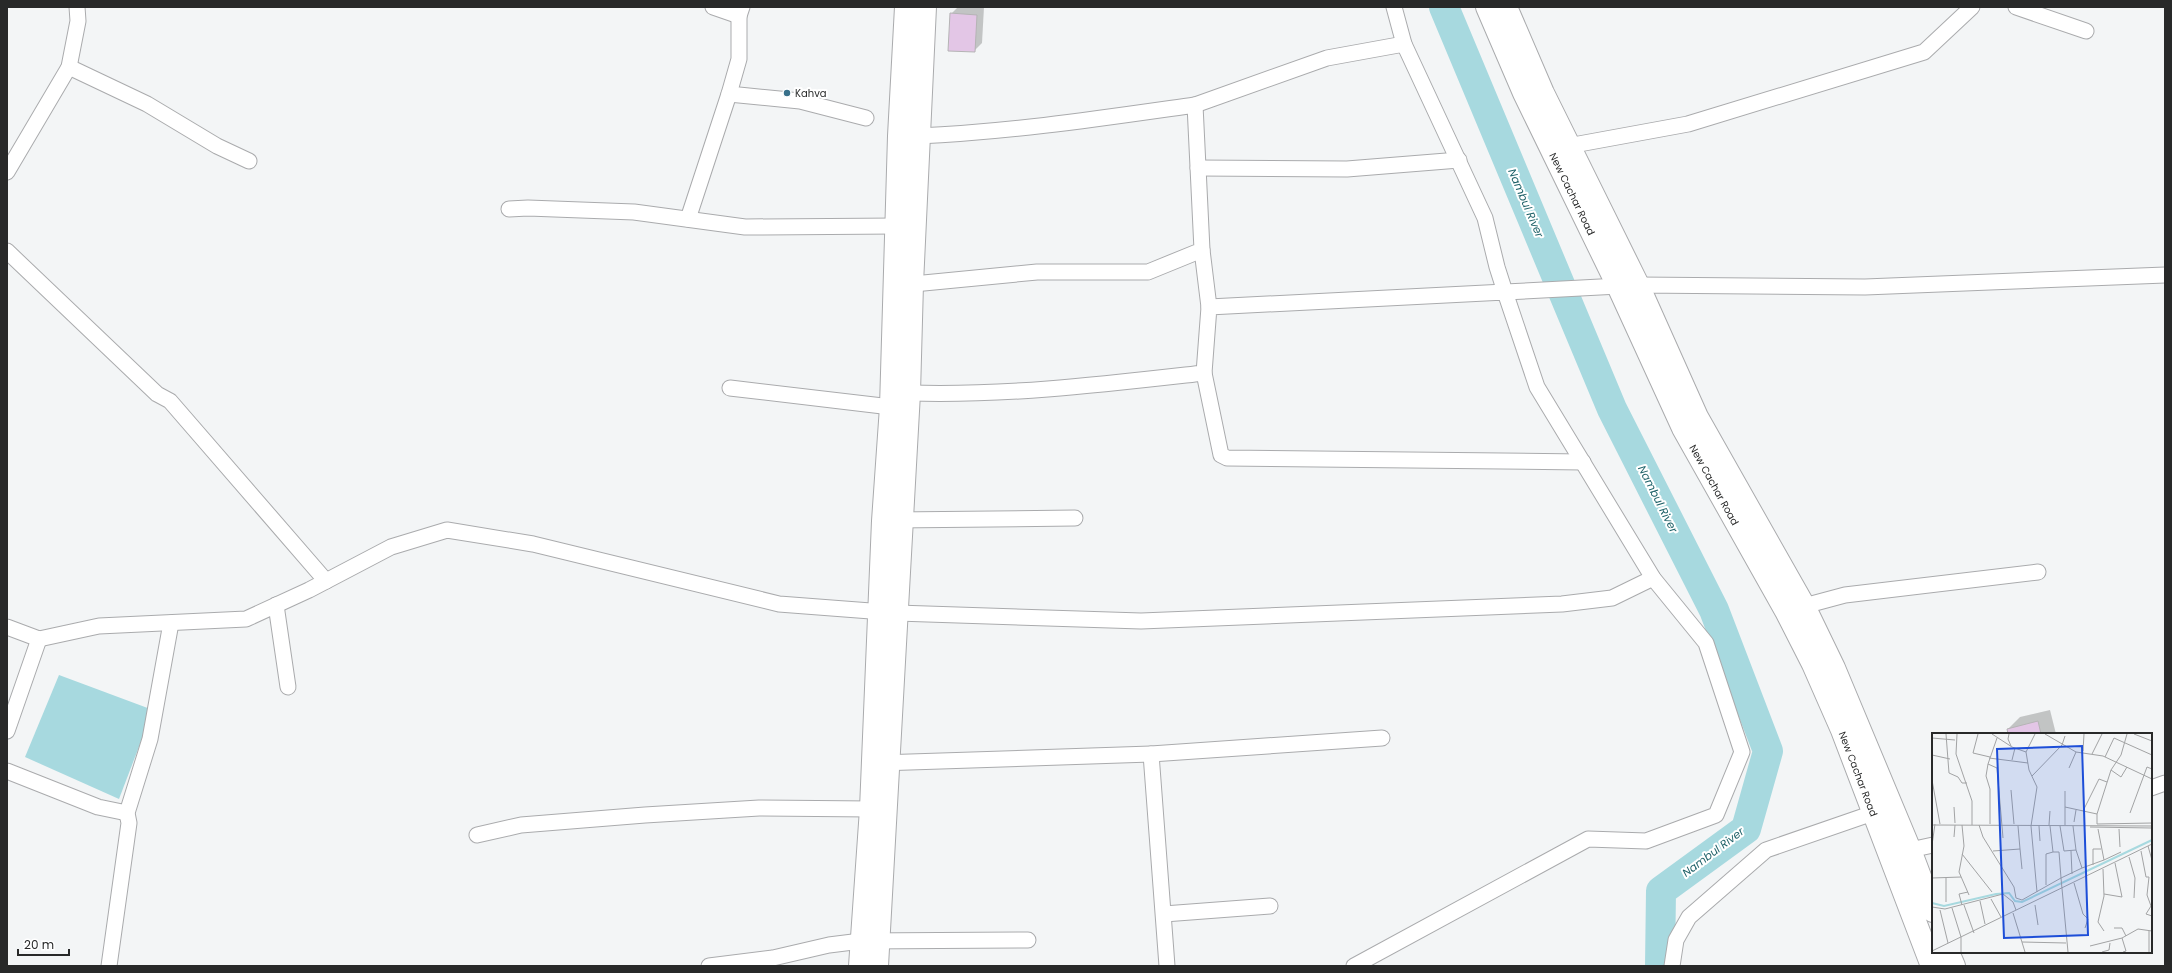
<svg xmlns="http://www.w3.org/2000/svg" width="2172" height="973" viewBox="0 0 2172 973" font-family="Poppins,sans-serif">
<rect width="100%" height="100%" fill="#f3f5f6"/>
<polygon fill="#a7d9df" points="59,675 153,710 119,799 25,757"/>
<g fill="#0003">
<polygon points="958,7 984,7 982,43 974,51 951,14"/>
<polygon points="2050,710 2056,734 2009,734 2008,729 2020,717"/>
</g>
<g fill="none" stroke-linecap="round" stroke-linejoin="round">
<polyline stroke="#a7d9df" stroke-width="30" points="1444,7 1612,409 1714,610 1768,751 1746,829 1661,891 1660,966"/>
</g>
<g fill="#e3c6e6" stroke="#b5b4b5">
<polygon points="950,13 977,15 975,52 948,51"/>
<polygon points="2038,721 2041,734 2008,734 2007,729"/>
</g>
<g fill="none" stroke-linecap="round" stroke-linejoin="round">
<g stroke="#aaabad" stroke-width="17">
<g id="minor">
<polyline points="713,7 739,16"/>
<polyline points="1394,7 1404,44"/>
<polyline points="2016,7 2086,31"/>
<polyline points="69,67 147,104 217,146 249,161"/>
<polyline points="729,94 800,101 866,118"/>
<polyline points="1195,105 1327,58 1404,44 1485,218 1497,267 1505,292 1638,285 1865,287 2165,275"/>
<polyline points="1568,146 1688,124 1924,52 1972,7"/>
<polyline points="1198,168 1347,169 1459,160"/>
<polyline points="7,172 69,67 78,21 77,7"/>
<polyline points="509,209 528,208 634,212 745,227 897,226"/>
<polyline points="688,219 729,94 739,59 739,16 742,7"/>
<polyline points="1202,250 1209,307"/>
<polyline points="7,251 157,394 170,401 326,581"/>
<path d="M903 285 1037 272H1148L1202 250 1195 105C1103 118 1011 132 918 136"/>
<polyline points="1204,373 1221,455 1227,458 1583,462"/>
<polyline points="730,388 891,407"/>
<path d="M909 393C1008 396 1106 384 1204 373L1209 307 1505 292 1537 387 1653 578 1706 643 1742 752 1716 815 1646 841 1588 839 1354 966"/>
<polyline points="894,520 1075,518"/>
<polyline points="276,605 288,687"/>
<polyline points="1804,606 1845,595 2038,572"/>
<polyline points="7,627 39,639 99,626 246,619 309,590 391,547 447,530 533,544 779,604 897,613 1141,621 1562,604 1612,598 1653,578"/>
<polyline points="7,731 39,639"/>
<polyline points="879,763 1151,754"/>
<polyline points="7,771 98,807 127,813"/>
<polyline points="2151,788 2165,783"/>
<polyline points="477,835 521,825 645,815 759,808 871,809"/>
<polyline points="1901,852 1933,845"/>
<polyline points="1164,914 1270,906"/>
<polyline points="109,966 129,823 127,813 150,739 171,623"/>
<polyline points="709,966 773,958 829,945 861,941 1028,940"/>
<polyline points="1167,966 1151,754 1382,738"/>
<polyline points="1672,966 1676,940 1689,917 1766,850 1873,813"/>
</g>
</g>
<g stroke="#aaabad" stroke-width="24">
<g id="primary">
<polyline points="860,966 871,809 883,521 891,407 899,136 906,7"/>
<polyline points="877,966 909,393 912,284 925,7"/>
</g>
</g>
<g stroke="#aaabad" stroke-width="24">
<g id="trunk">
<polyline points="1487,7 1524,93 1618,286 1683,428 1786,611 1813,664 1842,730 1932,966"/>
<polyline points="1506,7 1543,93 1638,285 1697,417 1804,606 1834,668 1910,850 1933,911"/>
<polyline points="1948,952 1954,966"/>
</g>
</g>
<use href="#minor" stroke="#fff" stroke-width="15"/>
<use href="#primary" stroke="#fff" stroke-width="22"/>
<use href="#trunk" stroke="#fff" stroke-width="22"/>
</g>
<circle fill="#39718b" stroke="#fff" stroke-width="1.5" cx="787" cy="93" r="4"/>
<g text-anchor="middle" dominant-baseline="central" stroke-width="4" stroke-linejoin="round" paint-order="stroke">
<g font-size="10" fill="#282929" stroke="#fff" text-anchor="start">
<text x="795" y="93">Kahva</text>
</g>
<g font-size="10" fill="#282929" stroke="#fff">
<text transform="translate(1572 194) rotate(64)">New Cachar Road</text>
<text transform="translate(1714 485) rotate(61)">New Cachar Road</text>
<text transform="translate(1858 774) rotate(69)">New Cachar Road</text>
</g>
<g font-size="11" font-style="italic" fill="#1e6168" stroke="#fff">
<text transform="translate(1526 203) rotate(67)">Nambul River</text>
<text transform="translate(1658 499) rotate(63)">Nambul River</text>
<text transform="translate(1713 852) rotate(-37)">Nambul River</text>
</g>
</g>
<g transform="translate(1932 733)">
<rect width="220" height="220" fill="#f3f5f6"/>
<path fill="none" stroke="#a7d9df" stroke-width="2" d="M0 170 12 173 64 161 77 160 83 168 90 169 220 107"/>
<path fill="none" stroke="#a2a3a4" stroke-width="1" d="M14 1 17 40 26 44 30 50H35M25 1 24 21 40 68V92M46 1 41 20 58 24M60 1 80 14 94 19M77 1 76 6 79 13M103 1 94 19 97 37 105 54 99 93 105 159M113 1 144 19 171 23 220 46M202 1 220 8M0 5 23 7M65 5 56 31 65 35 71 105M151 18 152 1M160 21 170 1M0 22 18 26M173 24 182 5 220 22M57 25 96 30M80 27 83 15M56 31 54 43 58 56V91M137 35 144 19M179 37 189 44 195 34M100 43 130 12 133 3M0 47 8 91M79 57 82 91M22 74 23 90M133 74 165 81M151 78 167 46 175 49M198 80 215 34 220 36M142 89 144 77M165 91V81L179 37 189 22 195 1M165 91 220 90M0 92 220 93M30 92 32 113 27 139 37 162M47 92 51 104 82 154 84 165 90 167 129 145 127 119H121L118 93M117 92 118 78M133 92V58M86 93 88 116M107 93 108 108M128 93 132 118 144 117 141 93M158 94 220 95M187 96 188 114M22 104 23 92M0 112 3 91M216 113 220 127M61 118 88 116 90 136M139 118 140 141M209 118 214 144H217L215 162 219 173 214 181 220 183M30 121 60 159M197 124 203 145 202 165M172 127 189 119M161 132V116H169M150 135 172 127 166 96M171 136 172 163 166 189 172 198M0 145 29 144M142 150 151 181 156 186 153 195M114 152V121L121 119M172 161 190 164 183 130M59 166 69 184M48 168 53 191M14 169V145M30 172 27 161 36 159M32 172 42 200M103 172 106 192M0 174 13 176 71 161 81 169 84 177M20 175 29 204V219M8 177 16 210M81 180 93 219M182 195H190L194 203M217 198V219M190 205 194 218 191 219M90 209 134 210M158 213 190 205 206 196 220 198M0 218 220 111M136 219 129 145 150 135 144 117M170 219 177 217 178 210"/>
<path fill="#1d4ed8" fill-opacity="0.15" stroke="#1d4ed8" stroke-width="2" d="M150 13 156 202 72 205 65 16Z"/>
<rect width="220" height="220" fill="none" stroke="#282929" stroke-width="2"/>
</g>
<rect width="2172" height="973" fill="none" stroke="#282929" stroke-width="16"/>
<path d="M18 949v6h51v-6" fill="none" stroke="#282929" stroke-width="2"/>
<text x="24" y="949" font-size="12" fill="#282929" stroke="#ffffff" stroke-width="3" paint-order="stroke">20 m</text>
</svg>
